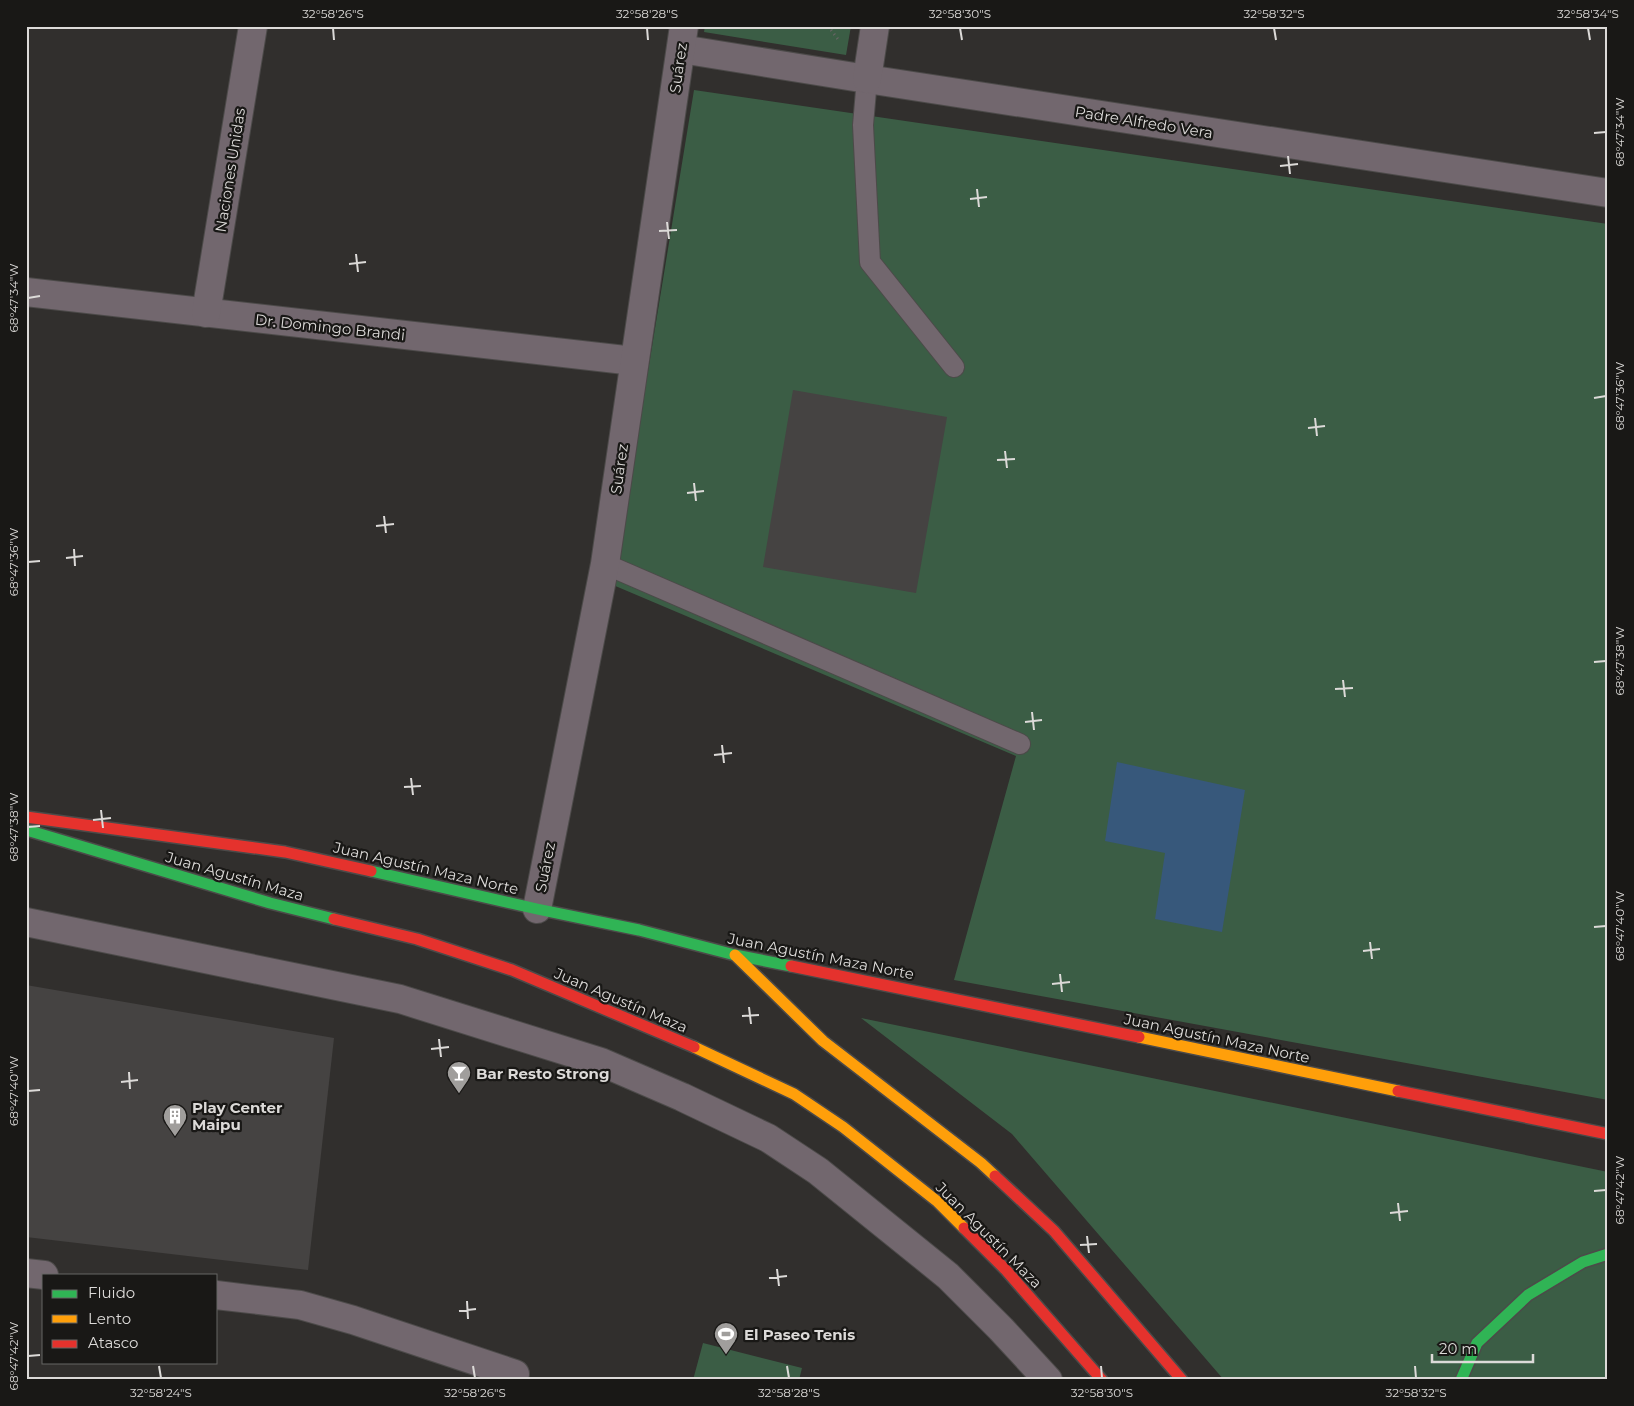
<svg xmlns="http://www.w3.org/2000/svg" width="1634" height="1406" viewBox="0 0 1634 1406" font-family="Montserrat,sans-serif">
<rect width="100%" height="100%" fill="#312f2d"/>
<g fill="#3b5d45">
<polygon points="705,26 851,26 846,55 704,32"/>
<polygon points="694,90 1608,224 1608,1100 954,980 1016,756 613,585"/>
<polygon points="861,1018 1608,1172 1608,1380 1224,1380 1012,1134"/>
<polygon points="703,1343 802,1368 799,1380 693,1380"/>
</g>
<polygon fill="#37587b" points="1117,762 1245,790 1222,932 1155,919 1165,853 1105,841"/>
<g fill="#454342">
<polygon points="793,390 947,417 916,593 763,567"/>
<polygon points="26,985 334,1038 308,1270 26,1237"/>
</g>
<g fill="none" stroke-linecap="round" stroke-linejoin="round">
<g stroke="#4c4a49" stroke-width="22">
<g id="lane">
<polyline points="867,79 863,125 870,262 954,367"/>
<polyline points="605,564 1020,744"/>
</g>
</g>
<g stroke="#4c4a49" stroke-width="30">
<g id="street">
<polyline points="681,49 867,79 1608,193"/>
<polyline points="867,79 875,26"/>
<polyline points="26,292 634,361"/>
<polyline points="206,313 253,26"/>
<polyline points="537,909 605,564 684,26"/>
<polyline points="26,922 400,999 601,1062 682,1097 768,1138 818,1171 948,1276 1001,1329 1048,1380"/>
<polyline points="26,1273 44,1275"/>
<polyline points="216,1295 300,1305 353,1320 515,1374"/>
</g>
</g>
<g stroke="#4c4a49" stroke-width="14">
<g id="fast">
<polyline points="30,831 270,903 334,919"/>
<polyline points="371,871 537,909 639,930 735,955 791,966"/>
<polyline points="1461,1380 1477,1343 1528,1295 1583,1262 1608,1254"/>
</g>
</g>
<g stroke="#4c4a49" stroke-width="14">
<g id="slow">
<polyline points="735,955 823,1041 981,1163 995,1176"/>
<polyline points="1139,1037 1398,1091"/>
<polyline points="694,1047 794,1094 843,1127 938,1202 964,1228"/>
</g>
</g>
<g stroke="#4c4a49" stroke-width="14">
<g id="jam">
<polyline points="26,817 285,852 371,871"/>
<polyline points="334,919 417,939 512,970 694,1047"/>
<polyline points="791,966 1139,1037"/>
<polyline points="1398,1091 1608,1134"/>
<polyline points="995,1176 1054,1231 1182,1380"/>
<polyline points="964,1228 1005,1269 1102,1380"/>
</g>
</g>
<polyline stroke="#6b6467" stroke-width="3" stroke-dasharray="1 4" stroke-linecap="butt" points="828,26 840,42"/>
<use href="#lane" stroke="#72676e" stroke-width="20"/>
<use href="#street" stroke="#72676e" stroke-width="28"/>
<use href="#fast" stroke="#30b455" stroke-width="11"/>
<use href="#slow" stroke="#ff9f0a" stroke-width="11"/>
<use href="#jam" stroke="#e5322d" stroke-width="11"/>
</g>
<path fill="none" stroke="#dcdad8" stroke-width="2" d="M333 28 334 40M647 28 648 40M960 28 962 40M1274 28 1276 40M1588 28 1590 40M1594 133 1606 132M1288 156 1290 174M1280 166 1298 164M977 189 979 207M970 199 987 197M667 222 669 239M659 231 677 230M356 254 358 272M349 264 366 262M28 298 40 296M1594 398 1606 396M1315 418 1317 436M1308 428 1325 426M1005 451 1007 468M997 460 1015 459M694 483 696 501M687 493 704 491M384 516 386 533M376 526 394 524M74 549 75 566M66 558 83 556M28 562 40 561M1594 662 1606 661M1343 680 1345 697M1335 689 1353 688M1032 712 1034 730M1025 722 1042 720M722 745 724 763M714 755 732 753M411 778 413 795M404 787 421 786M101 810 103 828M93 820 111 818M28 827 40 826M1594 927 1606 926M1370 942 1372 959M1363 951 1380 949M1060 974 1062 992M1052 984 1070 982M749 1007 751 1024M742 1016 759 1015M439 1039 441 1057M431 1049 449 1047M129 1072 130 1089M121 1082 138 1080M28 1091 40 1090M1594 1191 1606 1190M1398 1203 1400 1221M1390 1213 1408 1211M1087 1236 1089 1253M1080 1245 1097 1244M777 1269 779 1286M769 1278 787 1276M467 1301 468 1319M459 1311 476 1309M28 1356 40 1355M159 1366 161 1378M473 1366 475 1378M787 1366 789 1378M1101 1366 1102 1378M1415 1366 1416 1378"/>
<defs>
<g id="bar-pin" transform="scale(1.25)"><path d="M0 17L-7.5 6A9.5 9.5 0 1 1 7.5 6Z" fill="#a09e9c" stroke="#191816"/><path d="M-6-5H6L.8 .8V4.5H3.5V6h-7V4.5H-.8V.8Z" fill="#fff"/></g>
<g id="building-pin" transform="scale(1.25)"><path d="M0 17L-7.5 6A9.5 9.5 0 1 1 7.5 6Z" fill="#a09e9c" stroke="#191816"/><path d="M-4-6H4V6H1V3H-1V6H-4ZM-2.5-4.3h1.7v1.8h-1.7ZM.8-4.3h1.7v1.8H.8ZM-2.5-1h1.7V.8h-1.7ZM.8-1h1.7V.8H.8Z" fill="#fff"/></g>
<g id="stadium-pin" transform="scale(1.25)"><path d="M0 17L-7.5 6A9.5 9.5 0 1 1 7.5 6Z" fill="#a09e9c" stroke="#191816"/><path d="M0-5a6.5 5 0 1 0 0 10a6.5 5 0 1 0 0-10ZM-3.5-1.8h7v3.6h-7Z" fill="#fff"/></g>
</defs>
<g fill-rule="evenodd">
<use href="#bar-pin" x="459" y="1073"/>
<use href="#building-pin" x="175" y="1116"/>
<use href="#stadium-pin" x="726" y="1334"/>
</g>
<g text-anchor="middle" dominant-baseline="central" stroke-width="4.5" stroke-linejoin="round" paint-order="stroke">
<g font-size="15" fill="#dcdad8" stroke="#191816">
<text transform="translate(678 68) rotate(-82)">Suárez</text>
<text transform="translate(1144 122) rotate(9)">Padre Alfredo Vera</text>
<text transform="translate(230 170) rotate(-81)">Naciones Unidas</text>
<text transform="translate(330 327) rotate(6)">Dr. Domingo Brandi</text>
<text transform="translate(619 469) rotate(-82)">Suárez</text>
<text transform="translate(545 867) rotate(-79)">Suárez</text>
<text transform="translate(426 868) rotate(13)">Juan Agustín Maza Norte</text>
<text transform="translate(235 876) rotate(16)">Juan Agustín Maza</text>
<text transform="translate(821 956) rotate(11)">Juan Agustín Maza Norte</text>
<text transform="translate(621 1000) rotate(23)">Juan Agustín Maza</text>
<text transform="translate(1217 1038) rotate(12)">Juan Agustín Maza Norte</text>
<text transform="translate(989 1235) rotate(45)">Juan Agustín Maza</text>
</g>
<g font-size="15" font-weight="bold" fill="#dcdad8" stroke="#191816" text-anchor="start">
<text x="476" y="1073">Bar Resto Strong</text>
<text x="192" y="1107">Play Center<tspan x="192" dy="17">Maipu</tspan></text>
<text x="744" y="1334">El Paseo Tenis</text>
</g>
</g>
<rect width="1634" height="1406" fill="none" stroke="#191816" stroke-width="55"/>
<rect x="42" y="1274" width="175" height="90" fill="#191816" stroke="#676664"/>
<rect x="52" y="1290" width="25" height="8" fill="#30b455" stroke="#676664"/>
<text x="88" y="1298" font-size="15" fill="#dcdad8">Fluido</text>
<rect x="52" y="1315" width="25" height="8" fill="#ff9f0a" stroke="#676664"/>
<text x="88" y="1324" font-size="15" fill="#dcdad8">Lento</text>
<rect x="52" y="1340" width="25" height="8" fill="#e5322d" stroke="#676664"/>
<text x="88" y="1348" font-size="15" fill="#dcdad8">Atasco</text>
<path d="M1432 1354v8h101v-8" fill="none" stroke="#dcdad8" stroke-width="2.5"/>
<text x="1439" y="1354" font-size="15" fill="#dcdad8" stroke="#191816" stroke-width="4" paint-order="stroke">20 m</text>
<rect x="28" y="28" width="1578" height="1350" fill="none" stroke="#dcdad8" stroke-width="2"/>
<g font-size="12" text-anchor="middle" fill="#dcdad8">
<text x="333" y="18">32°58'26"S</text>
<text x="647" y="18">32°58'28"S</text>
<text x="960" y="18">32°58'30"S</text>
<text x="1274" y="18">32°58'32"S</text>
<text x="1588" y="18">32°58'34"S</text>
<text transform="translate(1620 132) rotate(-90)" y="4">68°47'34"W</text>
<text transform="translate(14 298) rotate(-90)" y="4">68°47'34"W</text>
<text transform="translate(1620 396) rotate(-90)" y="4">68°47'36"W</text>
<text transform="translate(14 562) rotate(-90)" y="4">68°47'36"W</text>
<text transform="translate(1620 661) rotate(-90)" y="4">68°47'38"W</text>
<text transform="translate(14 827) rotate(-90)" y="4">68°47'38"W</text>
<text transform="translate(1620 926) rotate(-90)" y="4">68°47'40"W</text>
<text transform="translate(14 1091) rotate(-90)" y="4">68°47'40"W</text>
<text transform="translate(1620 1190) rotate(-90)" y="4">68°47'42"W</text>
<text transform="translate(14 1356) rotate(-90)" y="4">68°47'42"W</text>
<text x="161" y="1397">32°58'24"S</text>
<text x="475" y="1397">32°58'26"S</text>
<text x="789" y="1397">32°58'28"S</text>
<text x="1102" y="1397">32°58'30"S</text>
<text x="1416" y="1397">32°58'32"S</text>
</g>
</svg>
